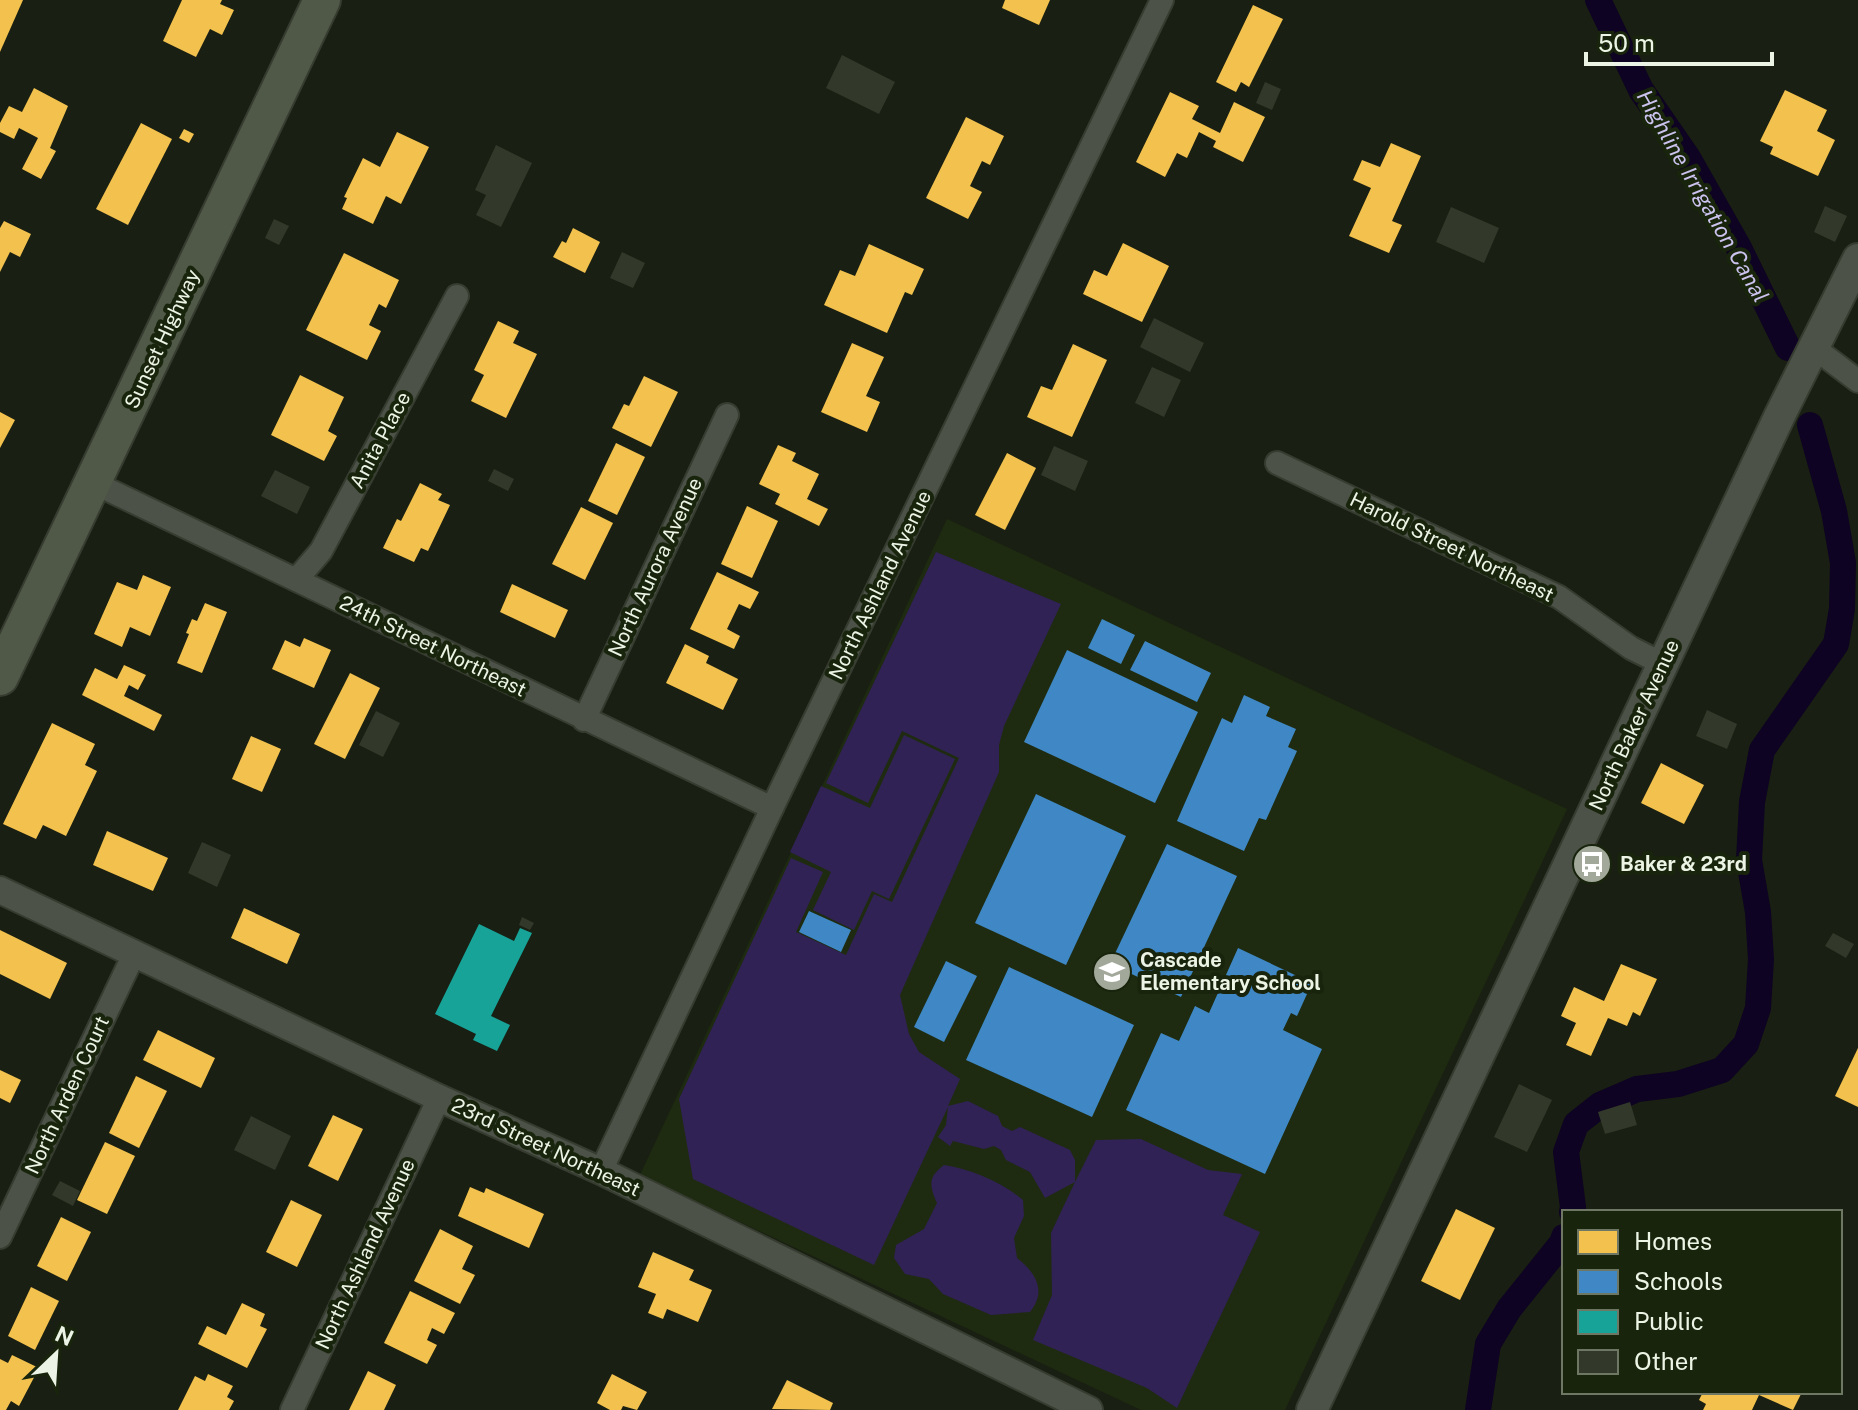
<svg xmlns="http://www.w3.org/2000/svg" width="1858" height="1410" viewBox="0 0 1858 1410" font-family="'Public Sans',sans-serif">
<rect width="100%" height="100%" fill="#191f12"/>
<polygon fill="#1e2b10" points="947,519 1567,809 1285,1410 1141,1410 640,1175"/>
<g fill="#312255">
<polygon points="936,552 1061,604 1004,726 999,745 999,772 900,995 909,1034 919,1052 960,1079 948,1106 968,1101 998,1116 1002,1126 1012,1131 1020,1127 1070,1150 1075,1160 1075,1182 1096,1140 1141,1139 1208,1170 1242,1174 1223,1215 1260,1232 1177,1408 1147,1388 1033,1340 1052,1295 1051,1233 1075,1182 1045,1198 1030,1172 1006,1160 1001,1150 994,1146 984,1149 953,1141 950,1146 938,1137 946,1125 948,1107 874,1265 693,1179 679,1099 791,858 823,872 796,932 846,955 874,894 892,902 959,758 902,731 868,803 826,783"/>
<polygon points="904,735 955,759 889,899 872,891 854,930 813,910 831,872 790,852 821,786 870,808"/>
<path d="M944 1165C971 1169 1002 1182 1023 1200L1024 1216 1014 1238 1017 1258C1036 1273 1047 1291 1030 1312L991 1315 943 1294 929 1279 905 1274 894 1258 896 1245 924 1229 937 1203C929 1185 928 1177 944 1165Z"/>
</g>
<g fill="#f2c14e">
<polygon points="0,0 23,0 0,52"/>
<polygon points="182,0 222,0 220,4 234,10 222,35 210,29 196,57 163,41"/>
<polygon points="1005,0 1050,0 1039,25 1002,8"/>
<polygon points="1253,5 1283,19 1249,87 1241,82 1236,92 1216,82"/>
<polygon points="34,88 68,106 50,148 56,151 41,179 22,169 38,138 19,128 14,139 0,132 0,123 9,106 22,112"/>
<polygon points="1785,90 1827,110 1817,131 1835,140 1818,176 1770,154 1773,147 1760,141"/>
<polygon points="1170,92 1199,106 1192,119 1220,133 1234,102 1265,117 1243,162 1213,147 1216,141 1199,132 1187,158 1177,153 1165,177 1136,162"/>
<polygon points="966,117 1004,136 990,165 982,161 970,186 982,192 968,219 926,198"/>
<polygon points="141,123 172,139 128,225 96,209"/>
<polygon points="184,129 194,134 189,143 179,138"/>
<polygon points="397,132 429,147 401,204 386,196 373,224 342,209 347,198 344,197 363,158 380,167"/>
<polygon points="1391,143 1421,156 1392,221 1402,225 1389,253 1349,236 1371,188 1353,180 1362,160 1380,167"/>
<polygon points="4,221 31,234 20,257 10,252 0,272 0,228"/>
<polygon points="573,228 600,242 585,273 553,257 562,241 566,243"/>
<polygon points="1123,243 1169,266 1142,322 1083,294 1094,270 1107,276"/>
<polygon points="869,244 924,269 912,295 905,292 887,333 824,305 840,270 855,276"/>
<polygon points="344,253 399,280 386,308 379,304 369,325 381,331 367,360 306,330"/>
<polygon points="498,321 519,331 513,343 537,354 506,418 471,401 484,375 474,370"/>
<polygon points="852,343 884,357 866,396 880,402 867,432 821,412"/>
<polygon points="1073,344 1107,360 1072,437 1027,417 1041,386 1052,390"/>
<polygon points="300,375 344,397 328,431 337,436 324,461 271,435"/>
<polygon points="644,376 678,392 651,447 612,428 624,404 629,406"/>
<polygon points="0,412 15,420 0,448"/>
<polygon points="616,443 645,457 617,515 588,501"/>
<polygon points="778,445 796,453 792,461 819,474 807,499 828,509 819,526 775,504 780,494 759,484"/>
<polygon points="1007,453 1036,468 1005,530 975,515"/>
<polygon points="420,483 442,494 438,500 450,505 428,551 421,548 414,562 383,548 397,519 401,521"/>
<polygon points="747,506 778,521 752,578 721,564"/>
<polygon points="581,507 613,523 585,580 552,564"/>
<polygon points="717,572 759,592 750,609 739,604 727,629 740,636 734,649 690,629"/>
<polygon points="143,575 171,587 150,636 130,627 122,647 94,634 117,582 137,590"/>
<polygon points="512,584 568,610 555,638 500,612"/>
<polygon points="205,603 227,612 202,673 177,663 189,634 186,633 192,619 197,621"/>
<polygon points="304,638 331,650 314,688 272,669 285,640 300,647"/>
<polygon points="685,644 709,656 706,663 738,679 723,710 666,683"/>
<polygon points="124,665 146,675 138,690 129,685 124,696 162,715 154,731 82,695 95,668 117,679"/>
<polygon points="350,673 380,688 345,759 314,744"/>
<polygon points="52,723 95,744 85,765 97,771 66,836 43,825 36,839 3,824"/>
<polygon points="251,736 281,749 262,792 232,779"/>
<polygon points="1661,763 1704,785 1684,824 1641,803"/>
<polygon points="107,831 168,858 153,891 93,865"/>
<polygon points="244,908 300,934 287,964 231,938"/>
<polygon points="0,930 67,963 50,999 0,974"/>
<polygon points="1621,964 1657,979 1640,1016 1633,1012 1627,1026 1608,1018 1591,1056 1566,1045 1576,1023 1561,1016 1574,987 1604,1001"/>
<polygon points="158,1030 215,1058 201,1088 143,1060"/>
<polygon points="1858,1048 1858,1107 1835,1096"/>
<polygon points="0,1070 21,1080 10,1103 0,1098"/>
<polygon points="136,1076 167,1091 139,1148 109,1133"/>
<polygon points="333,1115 363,1129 338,1181 308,1166"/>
<polygon points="105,1142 135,1156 107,1214 77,1200"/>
<polygon points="470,1187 484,1193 486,1188 544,1214 529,1248 458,1216"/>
<polygon points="291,1200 322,1215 297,1267 266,1252"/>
<polygon points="1456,1209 1495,1228 1460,1300 1421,1281"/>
<polygon points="61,1217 91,1232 67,1281 37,1266"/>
<polygon points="440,1229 473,1246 462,1269 475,1275 460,1304 414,1281"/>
<polygon points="653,1252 694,1270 689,1280 712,1290 698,1322 667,1309 663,1319 648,1313 656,1294 638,1287"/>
<polygon points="31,1287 59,1301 35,1350 8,1336"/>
<polygon points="410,1291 455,1313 444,1334 432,1328 427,1340 437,1345 427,1364 384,1343"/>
<polygon points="242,1303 265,1314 260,1326 267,1329 247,1368 198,1344 207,1326 226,1335"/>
<polygon points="12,1355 39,1368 19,1406 11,1401 6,1410 0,1410 0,1359 8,1363"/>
<polygon points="368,1371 396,1385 384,1410 349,1410"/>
<polygon points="208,1374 233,1386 227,1397 234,1401 229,1410 178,1410 195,1376 205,1381"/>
<polygon points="612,1374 647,1392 637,1410 623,1406 621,1410 610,1410 597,1403"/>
<polygon points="787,1380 833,1403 830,1410 772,1409"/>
<polygon points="1703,1392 1802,1392 1793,1410 1759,1395 1752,1410 1703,1410 1706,1404 1699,1400"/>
</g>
<g fill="#3f88c5">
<polygon points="1102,619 1135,635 1121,664 1088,648"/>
<polygon points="1145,641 1211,673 1197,702 1130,670"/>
<polygon points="1067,650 1198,712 1155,803 1024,742"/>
<polygon points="1244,695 1270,707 1266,716 1296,729 1288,747 1297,751 1266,820 1259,818 1244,851 1177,821 1222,718 1232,723"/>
<polygon points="1036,794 1126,836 1066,965 975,923"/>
<polygon points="1167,844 1237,876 1181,997 1110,964"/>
<polygon points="809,911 851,930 841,952 799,932"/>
<polygon points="1238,948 1312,983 1297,1016 1291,1013 1283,1030 1322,1049 1265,1174 1126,1110 1161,1033 1179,1041 1195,1006 1209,1013"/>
<polygon points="946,961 977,976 944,1042 914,1027"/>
<polygon points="1009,967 1134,1025 1092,1117 966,1060"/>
</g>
<polygon fill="#17a398" points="479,924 514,941 520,928 532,933 491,1016 510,1025 497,1051 473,1040 476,1034 435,1014"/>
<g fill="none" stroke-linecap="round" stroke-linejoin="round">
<g stroke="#0e0322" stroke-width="26">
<polyline points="1598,0 1641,90 1688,158 1739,248 1788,348"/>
<polyline points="1572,1212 1573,1207 1566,1152 1576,1124 1600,1105 1637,1089 1678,1084 1722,1070 1746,1044 1758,1008 1761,959 1758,912 1749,860 1752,802 1762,750 1836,644 1842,609 1843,563 1834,511 1810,425"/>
<polyline points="1478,1410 1488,1344 1509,1309 1562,1243 1564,1237"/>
</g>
</g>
<g fill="#32392a">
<polygon points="842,55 895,82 879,114 826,88"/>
<polygon points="1265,82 1281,89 1272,110 1256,103"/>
<polygon points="496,145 532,163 501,227 476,215 486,195 475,190"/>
<polygon points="1825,206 1847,216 1835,242 1814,232"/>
<polygon points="1451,207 1499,228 1484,263 1436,242"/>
<polygon points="274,219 289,226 279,245 265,238"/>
<polygon points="622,252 645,263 633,288 610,278"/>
<polygon points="1154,318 1204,343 1190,372 1140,347"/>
<polygon points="1152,367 1181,380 1164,417 1135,403"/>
<polygon points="1054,446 1088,461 1075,491 1041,475"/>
<polygon points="494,469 514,479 508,491 488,481"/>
<polygon points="275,470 310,487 297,514 261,496"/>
<polygon points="1707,710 1737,724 1727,749 1696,736"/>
<polygon points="376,711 400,723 383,757 359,745"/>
<polygon points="202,842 231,855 217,887 188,873"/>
<polygon points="522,917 534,923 530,930 519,925"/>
<polygon points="1833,933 1854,944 1846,958 1825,946"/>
<polygon points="1519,1084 1552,1100 1527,1152 1494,1137"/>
<polygon points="1630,1102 1637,1125 1605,1134 1598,1112"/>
<polygon points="251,1116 291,1136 275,1170 234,1150"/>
<polygon points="60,1181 80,1191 73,1206 52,1195"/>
</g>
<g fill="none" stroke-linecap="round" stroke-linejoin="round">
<g stroke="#373c31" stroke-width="26">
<g id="minor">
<polyline points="1813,347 1858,381"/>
<polyline points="1277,463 1559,597 1631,648 1663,664"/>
<polyline points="94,483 772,808"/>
<polyline points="297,579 321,551 457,296"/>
<polyline points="584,720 727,415"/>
<polyline points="601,1171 772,808 1162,0"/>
<polyline points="0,1237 134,954"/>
<polyline points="292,1410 439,1098"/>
</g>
</g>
<g stroke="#373c31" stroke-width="30">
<polyline id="tertiary" points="0,890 439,1098 601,1171 1089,1410"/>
</g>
<g stroke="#373c31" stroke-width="34">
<polyline id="secondary" points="1312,1410 1780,415 1858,259"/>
</g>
<g stroke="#373c31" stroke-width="40">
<polyline id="trunk" points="0,677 322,0"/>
</g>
<use href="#minor" stroke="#4c5247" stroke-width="22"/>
<use href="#tertiary" stroke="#4c5247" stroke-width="26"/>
<use href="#secondary" stroke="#4c5247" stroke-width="30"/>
<use href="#trunk" stroke="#505847" stroke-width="36"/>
</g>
<defs>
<g id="bus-disc" transform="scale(2)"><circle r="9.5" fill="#a2a99b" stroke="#19240d"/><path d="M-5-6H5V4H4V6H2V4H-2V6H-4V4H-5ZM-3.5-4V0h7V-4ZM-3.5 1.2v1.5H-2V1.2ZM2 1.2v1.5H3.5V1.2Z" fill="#fff"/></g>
<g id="school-disc" transform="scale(2)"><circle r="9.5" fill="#a2a99b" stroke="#19240d"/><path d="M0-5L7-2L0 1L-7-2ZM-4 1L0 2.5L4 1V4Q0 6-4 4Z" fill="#fff"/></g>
</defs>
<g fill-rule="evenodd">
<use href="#bus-disc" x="1592" y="864"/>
<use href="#school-disc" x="1112" y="972"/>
</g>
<g text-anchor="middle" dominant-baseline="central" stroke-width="8" stroke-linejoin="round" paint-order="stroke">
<g font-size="20" fill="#ecf4e5" stroke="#19240d">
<text transform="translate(162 339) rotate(-65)">Sunset Highway</text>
<text transform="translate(380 440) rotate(-62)">Anita Place</text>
<text transform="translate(1452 547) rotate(26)">Harold Street Northeast</text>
<text transform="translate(655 567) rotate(-65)">North Aurora Avenue</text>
<text transform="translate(880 585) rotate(-64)">North Ashland Avenue</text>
<text transform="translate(433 646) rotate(26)">24th Street Northeast</text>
<text transform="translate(1634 725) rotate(-65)">North Baker Avenue</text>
<text transform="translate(67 1095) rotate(-65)">North Arden Court</text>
<text transform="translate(546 1147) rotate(25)">23rd Street Northeast</text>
<text transform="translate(365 1254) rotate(-65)">North Ashland Avenue</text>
</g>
<g font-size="20" font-weight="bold" fill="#ecf4e5" stroke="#19240d" text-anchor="start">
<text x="1620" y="864">Baker &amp; 23rd</text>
<text x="1140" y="960">Cascade<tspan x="1140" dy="23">Elementary School</tspan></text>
</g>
<g font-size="22" font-style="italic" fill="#cbc2ee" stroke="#19240d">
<text transform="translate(1703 196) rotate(60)">Highline Irrigation Canal</text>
</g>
</g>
<rect x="1562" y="1210" width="280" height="184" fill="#19240d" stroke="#6d7763" stroke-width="2"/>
<rect x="1578" y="1230" width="40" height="24" fill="#f2c14e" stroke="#6d7763" stroke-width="2"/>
<text x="1634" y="1250" font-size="24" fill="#ecf4e5">Homes</text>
<rect x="1578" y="1270" width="40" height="24" fill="#3f88c5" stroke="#6d7763" stroke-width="2"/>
<text x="1634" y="1290" font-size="24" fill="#ecf4e5">Schools</text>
<rect x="1578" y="1310" width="40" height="24" fill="#17a398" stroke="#6d7763" stroke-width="2"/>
<text x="1634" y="1330" font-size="24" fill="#ecf4e5">Public</text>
<rect x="1578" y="1350" width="40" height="24" fill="#32392a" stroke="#6d7763" stroke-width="2"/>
<text x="1634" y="1370" font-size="24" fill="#ecf4e5">Other</text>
<g transform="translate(56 1354) rotate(25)" stroke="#19240d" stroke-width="6" paint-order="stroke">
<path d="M0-6L14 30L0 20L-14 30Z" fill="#ecf4e5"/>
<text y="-12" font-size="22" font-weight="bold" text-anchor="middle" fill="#ecf4e5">N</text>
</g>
<path d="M1586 52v12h186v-12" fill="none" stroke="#ecf4e5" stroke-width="4"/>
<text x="1598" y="52" font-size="24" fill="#ecf4e5" stroke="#19240d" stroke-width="6" paint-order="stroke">50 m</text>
</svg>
